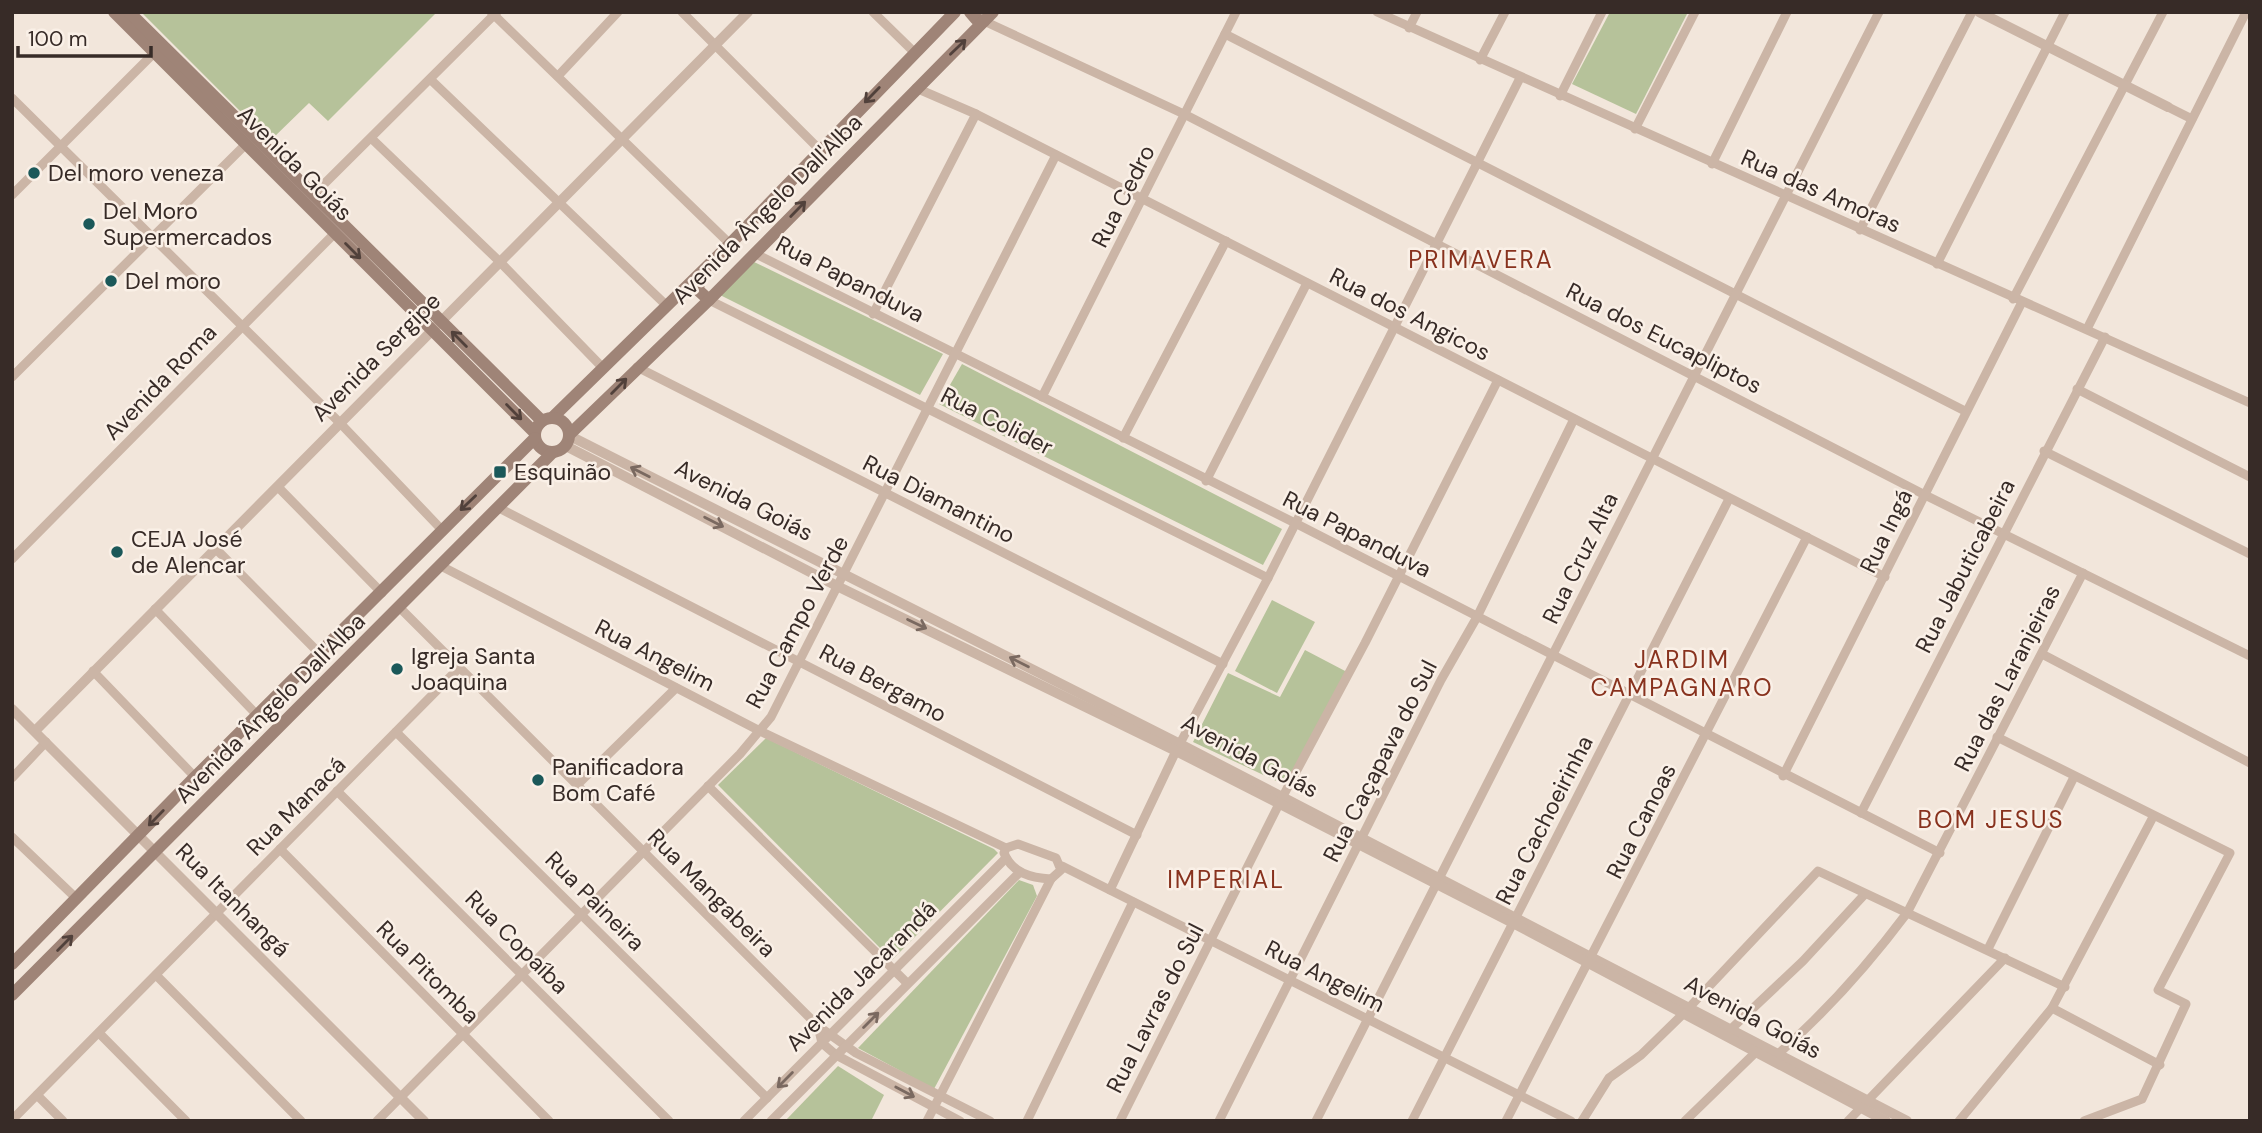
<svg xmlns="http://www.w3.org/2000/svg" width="2262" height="1133" viewBox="0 0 2262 1133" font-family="'DM Sans',sans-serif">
<rect width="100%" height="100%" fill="#f2e6db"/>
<g fill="#b6c29a">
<polygon points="141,12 437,12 328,121 309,103 270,141"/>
<polygon points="1610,12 1688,12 1636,114 1572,84"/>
<polygon points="752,261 943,354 920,395 718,294"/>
<polygon points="962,364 1282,529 1263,565 939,404"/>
<polygon points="1272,600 1315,622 1277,693 1235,671"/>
<polygon points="1305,650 1347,672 1287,786 1193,742 1228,673 1280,697"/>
<polygon points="766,738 994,849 998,853 892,960 718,785"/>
<polygon points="1019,880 1033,885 1037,896 934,1089 858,1048"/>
<polygon points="838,1066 884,1095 871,1121 785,1121"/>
</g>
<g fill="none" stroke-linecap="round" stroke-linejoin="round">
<g stroke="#cbb5a6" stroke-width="9">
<polyline points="491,12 730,244"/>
<polyline points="682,12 820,150"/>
<polyline points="873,12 914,52"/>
<polyline points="1377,12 2250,403"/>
<polyline points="984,21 1186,115 1925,495 2250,656"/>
<polyline points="1409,28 1417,12"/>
<polyline points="1225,34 1965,411"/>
<polyline points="1480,60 1505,12"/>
<polyline points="558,76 618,12"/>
<polyline points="430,79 666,305"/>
<polyline points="916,88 976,114 1885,577"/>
<polyline points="1560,96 1602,12"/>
<polyline points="12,98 340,423 442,530"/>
<polyline points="2168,107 2192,119"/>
<polyline points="1635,129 1695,12"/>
<polyline points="371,138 500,262 603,368"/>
<polyline points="1712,164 1787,12"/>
<polyline points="12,195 157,50"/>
<polyline points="313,195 497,12"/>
<polyline points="1860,230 1972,12"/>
<polyline points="754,253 1295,523 1940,853"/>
<polyline points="1937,264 2065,12"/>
<polyline points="2013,299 2163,12"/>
<polyline points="709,300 1268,578"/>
<polyline points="873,314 976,114"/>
<polyline points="2087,329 2246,12"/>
<polyline points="637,367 1223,664"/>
<polyline points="12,377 246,144"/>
<polyline points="2077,389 2250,477"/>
<polyline points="1042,397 1236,12"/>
<polyline points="1123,438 1226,241"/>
<polyline points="2044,451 2250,554"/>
<polyline points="1206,481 1307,283"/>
<polyline points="278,487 382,593"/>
<polyline points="499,508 1137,835"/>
<polyline points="215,548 320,654"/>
<polyline points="12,559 335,233"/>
<polyline points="441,566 760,731 1006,848"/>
<polyline points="400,608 818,1026 856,1053 990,1121"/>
<polyline points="155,609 257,715"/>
<polyline points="2042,654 2250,763"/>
<polyline points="93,671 195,777"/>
<polyline points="396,732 767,1098"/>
<polyline points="1997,737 2230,853 2158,990 2186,1004 2142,1099 2084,1121"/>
<polyline points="1783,776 2022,302"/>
<polyline points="12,778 46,742"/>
<polyline points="577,785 676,688"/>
<polyline points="708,786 907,983"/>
<polyline points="337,791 669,1121"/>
<polyline points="1861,813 2105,337"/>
<polyline points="12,837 77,899"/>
<path d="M1018 844 1056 858 1061 870 1051 879C1031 878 1012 873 1004 853L1006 848Z"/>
<polyline points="280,849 549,1121"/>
<polyline points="1062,866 1571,1121"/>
<polyline points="1110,890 1176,751 1268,578 1520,78"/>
<polyline points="1988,949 2074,777"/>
<polyline points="156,975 301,1121"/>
<polyline points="2052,1008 2160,1065"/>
<polyline points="818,1026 822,1043 836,1055 960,1121"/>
<polyline points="1731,1029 1803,961 1865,894"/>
<polyline points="99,1033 186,1121"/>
<path d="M1778 1054C1827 1011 1868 965 1907 913L2083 573"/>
<polyline points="37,1095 63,1121"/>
<polyline points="12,1120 459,668"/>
<polyline points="377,1121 740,754 771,717 1056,155"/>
<polyline points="744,1121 1006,858"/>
<polyline points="771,1121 1020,872"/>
<polyline points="927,1121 1051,879"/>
<polyline points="1027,1121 1133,902"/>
<polyline points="1120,1121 1282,798 1365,643 1498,380"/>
<polyline points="1219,1121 1441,680 1477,617 1574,419"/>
<polyline points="1316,1121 1879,12"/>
<polyline points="1412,1121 1729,499"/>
<polyline points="1506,1121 1807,537"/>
<polyline points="1582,1121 1609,1078 1641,1055 1683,1014 1818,871 2065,987"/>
<polyline points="1685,1121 1756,1052"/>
<polyline points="1848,1121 2005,958"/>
<polyline points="1959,1121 2052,1008 2153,817"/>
</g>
<g stroke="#cbb5a6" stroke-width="10">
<polyline points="1979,12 2168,107"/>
<polyline points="570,436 1180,744 1907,1121"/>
<polyline points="566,446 839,587 1176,751 1513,923 1886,1121"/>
<polyline points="12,709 424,1121"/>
<polyline points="35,731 748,12"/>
</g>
<g stroke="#9f8477" stroke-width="12">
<polyline points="114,12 535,433"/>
<polyline points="129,12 542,421"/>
<polyline points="970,12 976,19 984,21"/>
<polyline points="700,274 698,290 709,300"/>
<polyline points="553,417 728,246 955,12"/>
<circle cx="552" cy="435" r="17"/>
<polyline points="570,434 709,300 993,12"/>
<polyline points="12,964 195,777 535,438"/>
<polyline points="12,995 552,453"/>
</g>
</g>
<defs><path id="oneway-shaft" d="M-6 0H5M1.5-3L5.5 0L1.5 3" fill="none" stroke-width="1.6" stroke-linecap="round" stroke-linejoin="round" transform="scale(1.75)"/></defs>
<g stroke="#51413b">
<use href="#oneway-shaft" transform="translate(958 47) rotate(-44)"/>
<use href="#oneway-shaft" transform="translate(872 95) rotate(134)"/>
<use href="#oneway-shaft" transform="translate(798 209) rotate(-46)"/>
<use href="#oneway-shaft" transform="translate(353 251) rotate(45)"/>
<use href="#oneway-shaft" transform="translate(459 339) rotate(-135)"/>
<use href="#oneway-shaft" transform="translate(619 386) rotate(-45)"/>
<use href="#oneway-shaft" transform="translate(514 412) rotate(45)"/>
<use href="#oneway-shaft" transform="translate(468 503) rotate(136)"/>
<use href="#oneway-shaft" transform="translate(156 818) rotate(134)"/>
<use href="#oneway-shaft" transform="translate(65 943) rotate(-45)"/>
</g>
<g stroke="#7a6960">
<use href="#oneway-shaft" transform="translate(640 472) rotate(-153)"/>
<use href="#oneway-shaft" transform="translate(714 522) rotate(27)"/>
<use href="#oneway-shaft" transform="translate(917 624) rotate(26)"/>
<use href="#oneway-shaft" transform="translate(1019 662) rotate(-153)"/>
<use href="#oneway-shaft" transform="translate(871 1020) rotate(-45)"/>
<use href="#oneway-shaft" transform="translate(785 1080) rotate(135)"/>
<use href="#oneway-shaft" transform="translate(905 1092) rotate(28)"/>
</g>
<g fill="#1b5859" stroke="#faf0e7" stroke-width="2.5">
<circle cx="34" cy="173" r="7"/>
<circle cx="89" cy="224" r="7"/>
<circle cx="111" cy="281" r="7"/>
<rect x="493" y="465" width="14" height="14" rx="3.5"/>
<circle cx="117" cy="552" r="7"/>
<circle cx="397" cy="669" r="7"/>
<circle cx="538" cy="780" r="7"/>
</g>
<g text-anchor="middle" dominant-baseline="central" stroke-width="5" stroke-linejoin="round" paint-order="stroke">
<g font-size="23" fill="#372b27" stroke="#faf0e7">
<text transform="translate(295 163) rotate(45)">Avenida Goiás</text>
<text transform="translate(1821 191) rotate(24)">Rua das Amoras</text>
<text transform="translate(1123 196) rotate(-63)">Rua Cedro</text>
<text transform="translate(767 209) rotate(-45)">Avenida Ângelo Dall'Alba</text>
<text transform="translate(850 279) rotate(27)">Rua Papanduva</text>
<text transform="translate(1410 314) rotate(27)">Rua dos Angicos</text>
<text transform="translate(1664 338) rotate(27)">Rua dos Eucapliptos</text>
<text transform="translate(376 357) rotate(-45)">Avenida Sergipe</text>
<text transform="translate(160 382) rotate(-46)">Avenida Roma</text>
<text transform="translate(997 421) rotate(27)">Rua Colider</text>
<text transform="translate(939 499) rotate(27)">Rua Diamantino</text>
<text transform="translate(744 500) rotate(27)">Avenida Goiás</text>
<text transform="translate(1886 531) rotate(-64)">Rua Ingá</text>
<text transform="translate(1357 534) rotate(27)">Rua Papanduva</text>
<text transform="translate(1580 558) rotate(-64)">Rua Cruz Alta</text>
<text transform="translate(1965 566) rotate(-63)">Rua Jabuticabeira</text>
<text transform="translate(797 622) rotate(-62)">Rua Campo Verde</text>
<text transform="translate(655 655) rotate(27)">Rua Angelim</text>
<text transform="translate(2007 678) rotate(-63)">Rua das Laranjeiras</text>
<text transform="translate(883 683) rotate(28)">Rua Bergamo</text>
<text transform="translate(270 708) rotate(-45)">Avenida Ângelo Dall'Alba</text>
<text transform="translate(1250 756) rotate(28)">Avenida Goiás</text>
<text transform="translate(1380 761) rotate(-63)">Rua Caçapava do Sul</text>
<text transform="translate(296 806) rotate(-45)">Rua Manacá</text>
<text transform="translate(1544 820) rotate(-63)">Rua Cachoeirinha</text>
<text transform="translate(1641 821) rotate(-63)">Rua Canoas</text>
<text transform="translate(712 893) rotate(45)">Rua Mangabeira</text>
<text transform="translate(233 900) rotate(45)">Rua Itanhangá</text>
<text transform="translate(595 901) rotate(45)">Rua Paineira</text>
<text transform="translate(517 942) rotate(45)">Rua Copaíba</text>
<text transform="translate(428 972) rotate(45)">Rua Pitomba</text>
<text transform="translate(861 976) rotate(-45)">Avenida Jacarandá</text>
<text transform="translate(1325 976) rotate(27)">Rua Angelim</text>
<text transform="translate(1155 1008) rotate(-63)">Rua Lavras do Sul</text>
<text transform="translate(1753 1017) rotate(28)">Avenida Goiás</text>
</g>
<g font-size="23" fill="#372b27" stroke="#faf0e7" text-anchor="start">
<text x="48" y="173">Del moro veneza</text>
<text x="103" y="211">Del Moro<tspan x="103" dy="26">Supermercados</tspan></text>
<text x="125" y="281">Del moro</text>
<text x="514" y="472">Esquinão</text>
<text x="131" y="539">CEJA José<tspan x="131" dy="26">de Alencar</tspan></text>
<text x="411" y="656">Igreja Santa<tspan x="411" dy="26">Joaquina</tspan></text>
<text x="552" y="767">Panificadora<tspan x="552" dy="26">Bom Café</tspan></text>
</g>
<g font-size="24" letter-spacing="2" fill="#88321e" stroke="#faf0e7">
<text x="1481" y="259">PRIMAVERA</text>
<text x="1682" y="659">JARDIM<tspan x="1682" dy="28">CAMPAGNARO</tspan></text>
<text x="1991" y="819">BOM JESUS</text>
<text x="1226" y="879">IMPERIAL</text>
</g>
</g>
<rect width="2262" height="1133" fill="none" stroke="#372b27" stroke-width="28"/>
<path d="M18 46v10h133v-10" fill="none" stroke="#372b27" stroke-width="3.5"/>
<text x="28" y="46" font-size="21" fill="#372b27" stroke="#faf0e7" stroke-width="5" paint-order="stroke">100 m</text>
</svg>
